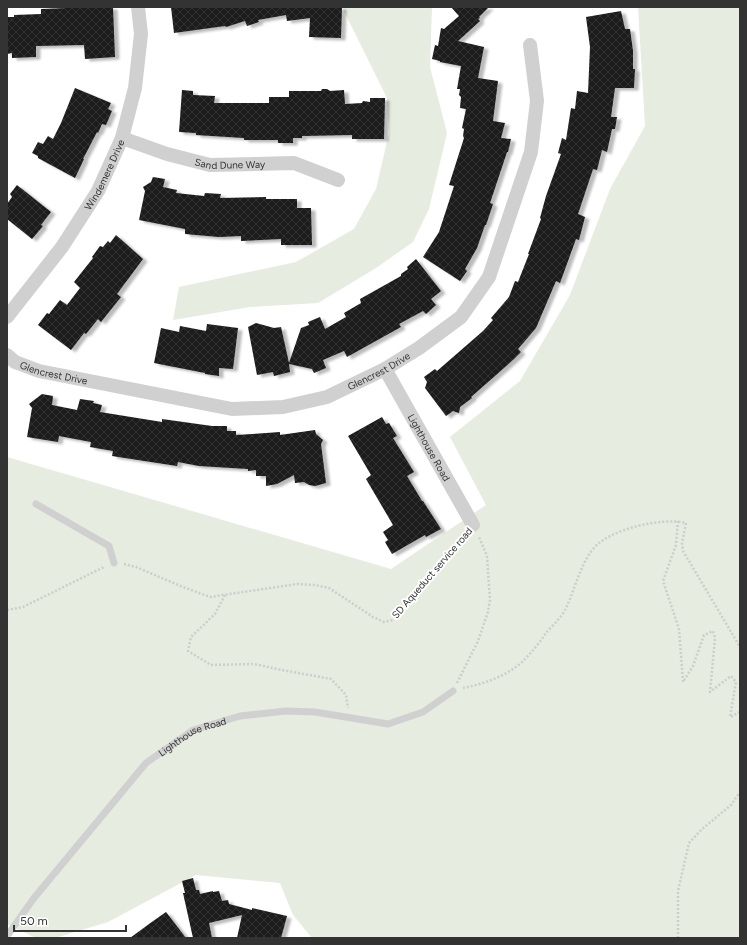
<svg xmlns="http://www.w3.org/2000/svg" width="747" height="945" viewBox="0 0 747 945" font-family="Figtree,sans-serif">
<defs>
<pattern id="building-cross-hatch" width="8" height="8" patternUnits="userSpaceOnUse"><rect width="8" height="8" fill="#1a1a1a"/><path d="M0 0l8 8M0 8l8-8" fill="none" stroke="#333"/></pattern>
<filter id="shadow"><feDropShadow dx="4.5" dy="2.5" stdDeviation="1" flood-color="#0004"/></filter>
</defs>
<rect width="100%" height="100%" fill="#fff"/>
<g fill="#e6ecdf">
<polygon points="342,7 432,7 430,67 447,133 429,209 413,242 376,268 318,303 250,307 173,320 179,287 296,262 354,229 376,189 389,133 387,98"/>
<polygon points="638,7 740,7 740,938 312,938 293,915 280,883 196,875 108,922 55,938 36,938 7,924 7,457 391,569 486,505 450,437 520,381 570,295 610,189 645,126"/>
</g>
<g fill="url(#building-cross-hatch)" filter="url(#shadow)">
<polygon points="90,7 113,7 115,57 85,59 84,45 36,46 36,57 12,58 12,53 7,54 7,17 14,17 14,15 41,14 41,9"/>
<polygon points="171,7 342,7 341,38 309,37 310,18 287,21 286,15 258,20 259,22 247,26 245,21 226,27 225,26 174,33"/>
<polygon points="451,7 489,7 479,17 480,18 478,19 480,21 458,41 484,47 478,78 498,81 493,121 505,123 501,138 511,139 508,152 507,152 490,203 493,204 486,225 485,225 477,248 465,269 467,271 460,281 423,257 439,232 454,186 449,185 464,138 463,136 464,129 462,128 466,109 460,108 461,97 459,95 460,89 457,89 461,66 440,62 440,61 432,59 435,45 438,46 441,28 444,29 459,16"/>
<polygon points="621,11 625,29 630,29 633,51 633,69 635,69 634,88 615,88 611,117 617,117 615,129 612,129 607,152 602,150 597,170 593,169 578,214 585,217 579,240 576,239 560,283 556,281 536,328 518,349 521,352 513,360 471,397 472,398 460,407 459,413 453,411 446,416 425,388 427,382 424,377 435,369 437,371 483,331 493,320 491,318 509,297 515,281 518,282 529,254 528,254 541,219 540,218 546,196 561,154 558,153 562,138 566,140 571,108 575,109 577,91 588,93 590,47 586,17"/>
<polygon points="75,88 111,103 108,109 112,111 106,125 102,124 98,133 97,132 83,159 84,159 75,178 38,158 38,156 32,153 38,142 43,144 48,136 53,139 61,123"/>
<polygon points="322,89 327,89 330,91 344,90 345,104 362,103 363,101 370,102 370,98 385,98 384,139 352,139 352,135 302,136 302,138 293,138 293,143 278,143 278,140 244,140 244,138 196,135 196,133 179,132 182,90 193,91 193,95 215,96 214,103 269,103 269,97 289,97 289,91 321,91"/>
<polygon points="153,177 165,179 163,187 177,190 176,193 204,196 205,193 221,194 220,198 266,197 266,199 297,199 297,208 311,208 312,245 281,245 281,239 241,241 241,236 219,237 185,234 185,229 139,220 145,191 143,187 151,182"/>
<polygon points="17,185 51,212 41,225 43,226 32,239 7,219 7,204 12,197 10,194"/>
<polygon points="116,235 143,259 117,294 121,297 101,322 98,319 86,334 84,333 71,350 38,325 47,313 49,314 60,300 67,305 80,288 74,282 93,258 92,257 100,246 103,247 108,241 110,243"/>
<polygon points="416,259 441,291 431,299 436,305 426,314 423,311 399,324 401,327 347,357 344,351 323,360 326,368 314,373 312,369 289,364 290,372 274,376 273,372 257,375 248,327 256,323 274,328 281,327 289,363 301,328 309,325 308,322 320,317 325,329 346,317 344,313 361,303 360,299 401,276 401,274 408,269 407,267"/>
<polygon points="207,324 238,328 233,369 219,368 219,376 205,374 205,373 154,363 161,328 179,332 180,326 206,331"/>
<polygon points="42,394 53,396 52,405 77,410 80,399 94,401 93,403 102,405 100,412 162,422 162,419 212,426 227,426 227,431 236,431 236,435 280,432 280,435 315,430 316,434 323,440 321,444 326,483 315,486 309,485 304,482 295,483 294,475 277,484 266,486 266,476 256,476 256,470 248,471 248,469 199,466 178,462 177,466 112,456 113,451 90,447 91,442 59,436 58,442 27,437 32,408 29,404"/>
<polygon points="382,417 386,424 389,423 397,436 393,438 414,472 407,476 422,501 423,501 441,529 426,537 425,535 392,554 385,542 388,540 383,532 393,525 366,479 371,475 348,436"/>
<polygon points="193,878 196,890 199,890 200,894 213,891 213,892 219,891 222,901 228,900 229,904 252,910 252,908 287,916 281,938 237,938 242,915 209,923 212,938 193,938 183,893 185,893 182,881"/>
<polygon points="166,912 186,938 130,938 149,924"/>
</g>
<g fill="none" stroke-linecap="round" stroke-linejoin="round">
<g stroke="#cdcdcd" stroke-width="2.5" stroke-dasharray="2 2" stroke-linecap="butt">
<polyline points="678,521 676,545 663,581 679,629 683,682 693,666 704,635 713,631 715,638 710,692 731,676 736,682 730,717 740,712"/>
<polyline points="124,564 136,567 183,587 210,597 297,584 315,585 329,588 373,617 384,622 393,620 464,535"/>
<polyline points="225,595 215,614 191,637 188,651 211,665 254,664 282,670 331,679 346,695 348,708"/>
<polyline points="7,610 23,607 104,567"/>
<polyline points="457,683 478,641 488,612 490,600 487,556 479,537"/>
<path d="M463 688C484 684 510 675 525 659 533 651 540 642 546 633 552 626 561 618 565 610 575 590 579 567 593 549 609 529 662 517 686 523L682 543 683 551 740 647"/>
<polyline points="678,938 678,891 689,843 701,830 731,805 740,792"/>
</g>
<g stroke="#d0d0d0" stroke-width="7">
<polyline points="36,504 109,546 114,563"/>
<path id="s1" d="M7 936 34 898 146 763 193 730 240 716 286 711 315 712 388 724 423 712 453 691"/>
</g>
<g stroke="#d0d0d0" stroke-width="14">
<path id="s2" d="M122 138 167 154 210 165 294 163 338 180"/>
<path id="s3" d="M7 317 62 247 98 191 122 138 135 88 141 34 138 7"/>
<path id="s4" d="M7 355 15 362 39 371 232 409 283 407 327 397 385 369 419 348 461 317 489 277 531 152 537 101 530 45"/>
<path id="s5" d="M385 369 473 525"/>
</g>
</g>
<g text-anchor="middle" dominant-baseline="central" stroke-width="4" stroke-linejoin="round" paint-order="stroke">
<g font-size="10" fill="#333" stroke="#fff">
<text stroke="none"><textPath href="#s2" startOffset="112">Sand Dune Way</textPath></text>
<text stroke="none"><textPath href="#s3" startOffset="173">Windemere Drive</textPath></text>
<text stroke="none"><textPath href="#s4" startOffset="387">Glencrest Drive</textPath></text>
<text stroke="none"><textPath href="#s4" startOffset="51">Glencrest Drive</textPath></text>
<text stroke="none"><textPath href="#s5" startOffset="90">Lighthouse Road</textPath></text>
<text transform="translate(432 573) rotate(-49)">SD Aqueduct service road</text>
<text stroke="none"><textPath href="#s1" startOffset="276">Lighthouse Road</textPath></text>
</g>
</g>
<rect width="747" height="945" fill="none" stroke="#333333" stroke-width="16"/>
<path d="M14 925v6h112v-6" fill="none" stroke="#333333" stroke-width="2"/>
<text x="20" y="925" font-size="12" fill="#333333" stroke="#ffffff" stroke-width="3" paint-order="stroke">50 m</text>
</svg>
